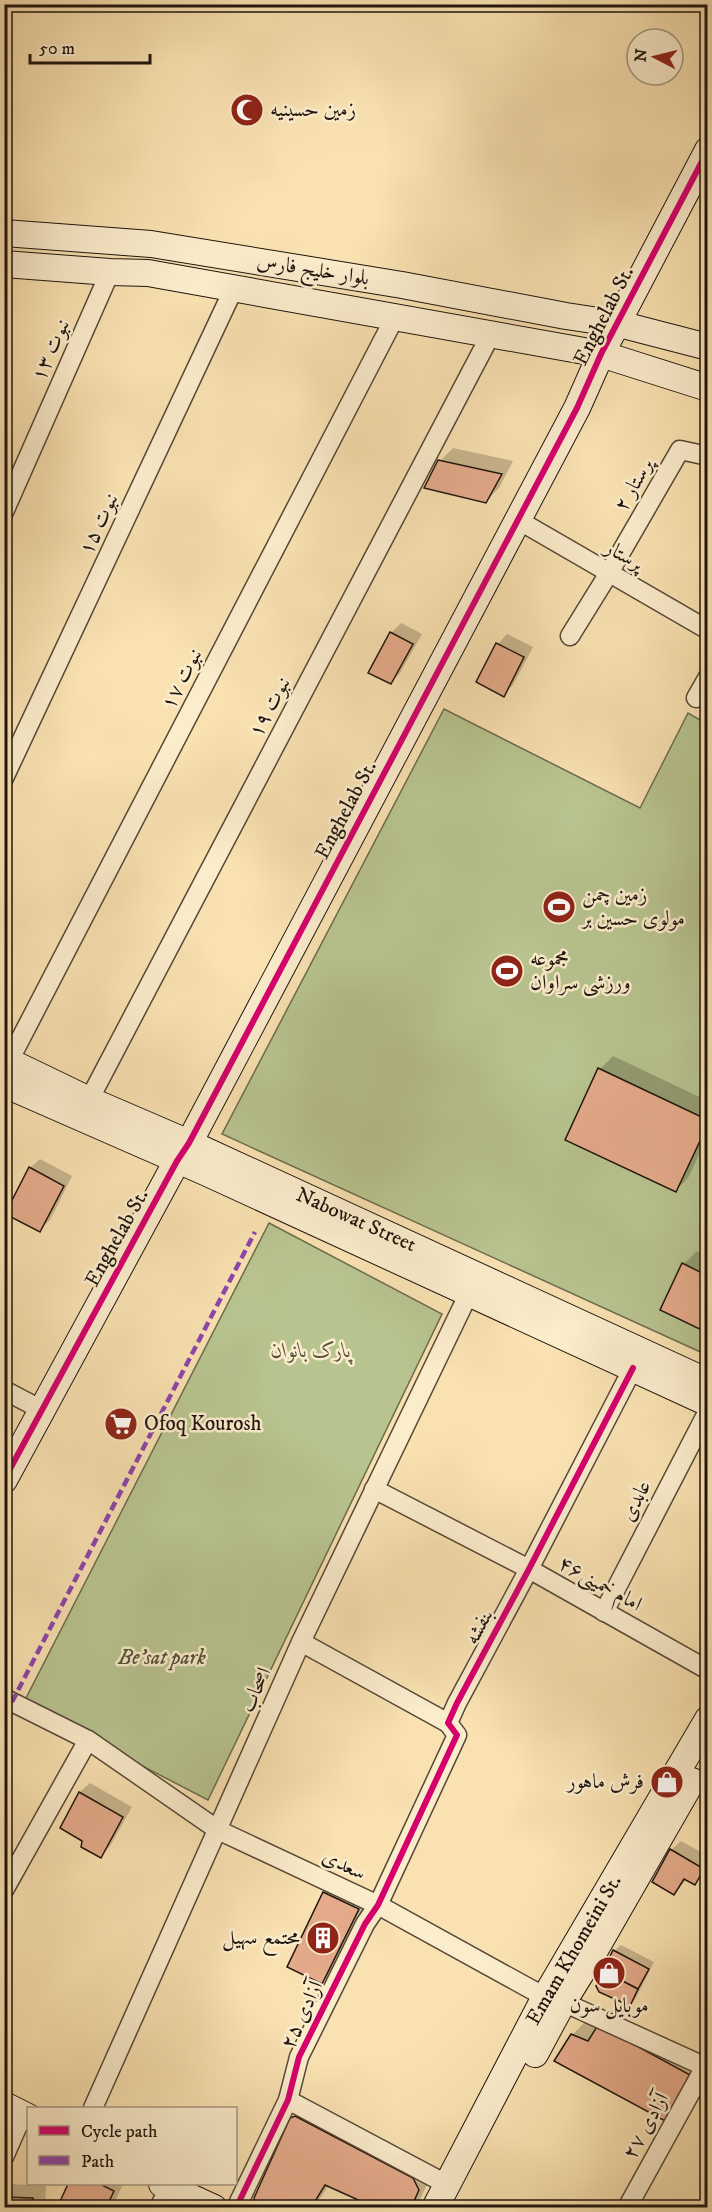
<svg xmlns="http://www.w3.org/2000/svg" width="712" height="2212" viewBox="0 0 712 2212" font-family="'IM FELL DW Pica',Amiri,serif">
<rect width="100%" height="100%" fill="#f9e1b1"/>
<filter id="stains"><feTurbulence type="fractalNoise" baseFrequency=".00333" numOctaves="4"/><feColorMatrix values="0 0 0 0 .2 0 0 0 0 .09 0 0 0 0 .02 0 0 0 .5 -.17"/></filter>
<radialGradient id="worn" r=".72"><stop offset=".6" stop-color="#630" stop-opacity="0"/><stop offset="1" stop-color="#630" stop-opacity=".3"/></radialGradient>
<g fill="#b8c48f" stroke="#6b6c4e" stroke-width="1.5">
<polygon points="444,709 640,808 688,713 707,724 707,1355 222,1134"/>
<polygon points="269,1223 442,1314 208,1800 23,1704"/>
</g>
<g fill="#0003">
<polygon points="453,448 513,461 499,488 486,501 440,461"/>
<polygon points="401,623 422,634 400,673 391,682 391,633"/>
<polygon points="507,634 533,647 513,685 503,695 498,644"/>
<polygon points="613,1056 708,1101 708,1136 688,1178 675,1191 600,1069"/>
<polygon points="40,1159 72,1176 50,1220 40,1230 30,1168"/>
<polygon points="697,1251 708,1257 708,1332 684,1264"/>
<polygon points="90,1783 132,1807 110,1846 100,1856 84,1841 62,1828 80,1792"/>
<polygon points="681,1841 708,1856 708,1869 695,1884 687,1879 674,1893 671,1850"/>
<polygon points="334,1883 367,1899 332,1973 322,1982 289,1966 325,1892"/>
<polygon points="621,1945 654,1962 636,1998 630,2005 614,1951"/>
<polygon points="612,2013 704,2063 680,2107 572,2035 585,2022 598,2027"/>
<polygon points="305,2106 431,2176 417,2206 415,2208 364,2208 369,2203 329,2185 321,2197 311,2208 258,2208 256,2198 291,2119"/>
<polygon points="10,2184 46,2186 45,2208 4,2208 4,2190"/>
<polygon points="70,2184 123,2184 112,2208 58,2208"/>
</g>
<g fill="#e5ab8b" stroke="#1e150d" stroke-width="1.5">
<polygon points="438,460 502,474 486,503 424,488"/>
<polygon points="390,632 413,644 391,684 368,673"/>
<polygon points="496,643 524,657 504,697 476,682"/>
<polygon points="598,1068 708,1120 708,1124 676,1192 565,1140"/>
<polygon points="29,1167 64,1186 40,1232 5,1214"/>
<polygon points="682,1263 708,1276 708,1333 660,1310"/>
<polygon points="79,1792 123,1817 101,1858 81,1847 82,1841 60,1828"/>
<polygon points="670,1849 704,1869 695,1885 684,1879 674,1895 652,1882"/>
<polygon points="323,1892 359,1909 322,1984 287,1967"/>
<polygon points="613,1950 649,1969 638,1989 603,1971"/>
<polygon points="603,1971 638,1989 630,2006 599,1992 596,1986"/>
<polygon points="598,2025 692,2076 667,2122 554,2061 571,2034 588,2041"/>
<polygon points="295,2116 413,2178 419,2190 411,2208 376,2208 325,2185 311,2208 257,2208 254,2198 290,2118"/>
<polygon points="68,2184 100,2184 114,2191 106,2208 57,2208"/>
<polygon points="4,2197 33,2198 33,2208 4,2208"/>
</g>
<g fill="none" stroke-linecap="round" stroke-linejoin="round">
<g stroke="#554836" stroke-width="21">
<g id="street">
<polyline points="4,512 110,272"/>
<polyline points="518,520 708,630"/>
<polyline points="570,636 609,573 680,450 708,456"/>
<polyline points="696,698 708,677"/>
<polyline points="4,778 234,288"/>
<polyline points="9,1061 395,317"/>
<polyline points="89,1100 491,334"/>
<polyline points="4,1390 42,1410"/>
<polyline points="374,1489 529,1569 708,1670"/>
<polyline points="604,1612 708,1411"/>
<polyline points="301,1642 448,1723"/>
<polyline points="4,1698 88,1740 218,1830 378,1905 545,1997 563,2002 708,2068"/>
<polyline points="4,1890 88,1740"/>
<polyline points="288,2100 448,2185"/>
<polyline points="93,2108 301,1642 469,1293"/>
<polyline points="4,2157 23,2114"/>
<polyline points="159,2208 169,2187"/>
<polyline points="236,2208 288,2100 299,2057 365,1924 378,1905 457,1735 448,1723 457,1703 529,1569 633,1368"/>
<polyline points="627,2208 708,2061"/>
</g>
</g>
<g stroke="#1e150d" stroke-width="28">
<g id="secondary">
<polyline points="4,233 151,244 402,285 566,316 619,324 708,347"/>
<polyline points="4,264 110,272 148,273 601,354 708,388"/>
<polyline points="4,1059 89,1100 189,1143 708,1382"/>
<polyline points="4,1084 205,1172 708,1403"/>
<polyline points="4,1480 177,1161 189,1143 577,408 601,354 708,150"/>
<polyline points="535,2054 563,2002 591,1957 692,1781"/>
<polyline points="4,2105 28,2117"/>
<polyline points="162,2184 214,2208"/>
<polyline points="435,2208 545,1997 708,1719"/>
</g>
</g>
<use href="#street" stroke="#fbeccc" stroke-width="18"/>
<use href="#secondary" stroke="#fbeccc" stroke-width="26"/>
<polyline stroke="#8e44ad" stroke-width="4.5" stroke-dasharray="9 4.5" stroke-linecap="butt" points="12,1702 255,1232"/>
<g stroke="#fbeccc" stroke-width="10">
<g id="cycleway">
<polyline points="4,1480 177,1161 189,1143 577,408 601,354 708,150"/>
<polyline points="236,2208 288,2100 299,2057 365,1924 378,1905 457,1735 448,1723 457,1703 529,1569 633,1368"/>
</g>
</g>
<use href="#cycleway" stroke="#d6006c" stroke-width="6"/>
</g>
<defs>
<g id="mosque-disc" transform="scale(1.725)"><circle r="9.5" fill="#8f2418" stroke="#fbeccc"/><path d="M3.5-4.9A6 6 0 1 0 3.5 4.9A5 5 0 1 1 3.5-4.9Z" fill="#fff"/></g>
<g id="stadium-disc" transform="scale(1.725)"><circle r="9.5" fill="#8f2418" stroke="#fbeccc"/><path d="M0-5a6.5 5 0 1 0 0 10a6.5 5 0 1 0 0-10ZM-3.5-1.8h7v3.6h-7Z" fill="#fff"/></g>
<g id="supermarket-disc" transform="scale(1.725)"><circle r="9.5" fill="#8f2418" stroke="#fbeccc"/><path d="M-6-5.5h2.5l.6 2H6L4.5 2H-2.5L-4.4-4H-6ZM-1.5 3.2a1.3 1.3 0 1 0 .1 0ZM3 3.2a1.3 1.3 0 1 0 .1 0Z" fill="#fff"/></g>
<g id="shop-disc" transform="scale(1.725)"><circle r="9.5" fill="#8f2418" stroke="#fbeccc"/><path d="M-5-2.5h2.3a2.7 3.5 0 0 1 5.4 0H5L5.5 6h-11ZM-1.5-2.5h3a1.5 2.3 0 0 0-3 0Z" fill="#fff"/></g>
<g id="building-disc" transform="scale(1.725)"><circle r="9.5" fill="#8f2418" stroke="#fbeccc"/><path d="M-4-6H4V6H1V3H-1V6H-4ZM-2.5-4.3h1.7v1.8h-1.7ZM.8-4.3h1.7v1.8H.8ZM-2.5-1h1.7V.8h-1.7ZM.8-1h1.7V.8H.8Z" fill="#fff"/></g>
</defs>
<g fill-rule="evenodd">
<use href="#mosque-disc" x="247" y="110"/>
<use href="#stadium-disc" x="559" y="907"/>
<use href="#stadium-disc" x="507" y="971"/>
<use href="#supermarket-disc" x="121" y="1424"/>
<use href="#shop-disc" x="667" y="1782"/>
<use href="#building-disc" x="323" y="1938"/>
<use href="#shop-disc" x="609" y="1973"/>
</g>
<g text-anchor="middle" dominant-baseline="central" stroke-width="5" stroke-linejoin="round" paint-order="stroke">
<g font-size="21" fill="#1e150d" stroke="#fbeccc" text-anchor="start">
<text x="270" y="110">زمین حسینیه</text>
<text x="582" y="895">زمین چمن<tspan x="582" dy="24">مولوی حسین بر</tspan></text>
<text x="530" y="959">مجموعه<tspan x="530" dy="24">ورزشی سراوان</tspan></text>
<text x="144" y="1424">Ofoq Kourosh</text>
<text x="644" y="1782" text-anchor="end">فرش ماهور</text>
<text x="300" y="1938" text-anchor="end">محتمع سهیل</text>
<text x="609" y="2006" text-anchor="middle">موبایل سون</text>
</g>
<g font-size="21" fill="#1e150d" stroke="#fbeccc">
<text transform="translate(313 270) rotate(9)">بلوار خلیج فارس</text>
<text transform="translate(604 316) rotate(-63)">Enghelab St.</text>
<text transform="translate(51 350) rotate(-66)">نبوت ۱۳</text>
<text transform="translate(634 485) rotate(-60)">پرستار ۲</text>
<text transform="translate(99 524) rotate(-65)">نبوت ۱۵</text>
<text transform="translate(624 556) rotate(30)">پرستار</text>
<text transform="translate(182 679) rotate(-63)">نبوت ۱۷</text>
<text transform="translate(270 707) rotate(-62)">نبوت ۱۹</text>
<text transform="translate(346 810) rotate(-62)">Enghelab St.</text>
<text transform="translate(356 1220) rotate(24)">Nabowat Street</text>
<text transform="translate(117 1238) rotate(-61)">Enghelab St.</text>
<text transform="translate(636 1501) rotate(-63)">عابدی</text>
<text transform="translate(600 1584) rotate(29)">امام خمینی۴۶</text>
<text transform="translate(479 1627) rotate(-62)">بنفشه</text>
<text transform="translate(256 1690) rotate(-66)">اصحاب</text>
<text transform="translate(344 1865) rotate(25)">سعدی</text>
<text transform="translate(574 1950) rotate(-60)">Emam Khomeini St.</text>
<text transform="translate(302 2015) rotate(-65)">آزادی ۲۵</text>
<text transform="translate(646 2126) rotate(-61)">آزادی ۲۷</text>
</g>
<g font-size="21" font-style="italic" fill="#54523a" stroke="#fbeccc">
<text x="311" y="1351">پارک بانوان</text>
<text x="162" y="1658">Be'sat park</text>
</g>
</g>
<rect width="712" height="2212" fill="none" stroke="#f9e1b1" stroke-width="24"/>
<rect x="6" y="6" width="700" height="2200" fill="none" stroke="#1e150d" stroke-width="3"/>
<rect x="12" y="12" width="688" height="2188" fill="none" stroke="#1e150d" stroke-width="1.5"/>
<rect x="27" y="2107" width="210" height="78" fill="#fbeccc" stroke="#a39680" stroke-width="1.5"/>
<rect x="39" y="2126" width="30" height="9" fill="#d6006c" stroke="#a39680" stroke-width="1.5"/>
<text x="81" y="2137" font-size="18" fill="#1e150d">Cycle path</text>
<rect x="39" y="2156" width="30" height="9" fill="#8e44ad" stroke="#a39680" stroke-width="1.5"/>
<text x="81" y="2167" font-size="18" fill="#1e150d">Path</text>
<g transform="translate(655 57) rotate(277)"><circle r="28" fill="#fbeccc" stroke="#a39680" stroke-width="1.5"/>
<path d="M0-4.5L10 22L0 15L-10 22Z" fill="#8f2418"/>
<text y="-9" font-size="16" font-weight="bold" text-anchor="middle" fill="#1e150d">N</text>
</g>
<path d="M30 54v9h120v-9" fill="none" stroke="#1e150d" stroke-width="3"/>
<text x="39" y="54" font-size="18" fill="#1e150d" stroke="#fbeccc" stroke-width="4.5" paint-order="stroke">50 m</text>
<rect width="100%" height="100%" filter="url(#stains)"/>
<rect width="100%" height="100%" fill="url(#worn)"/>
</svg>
